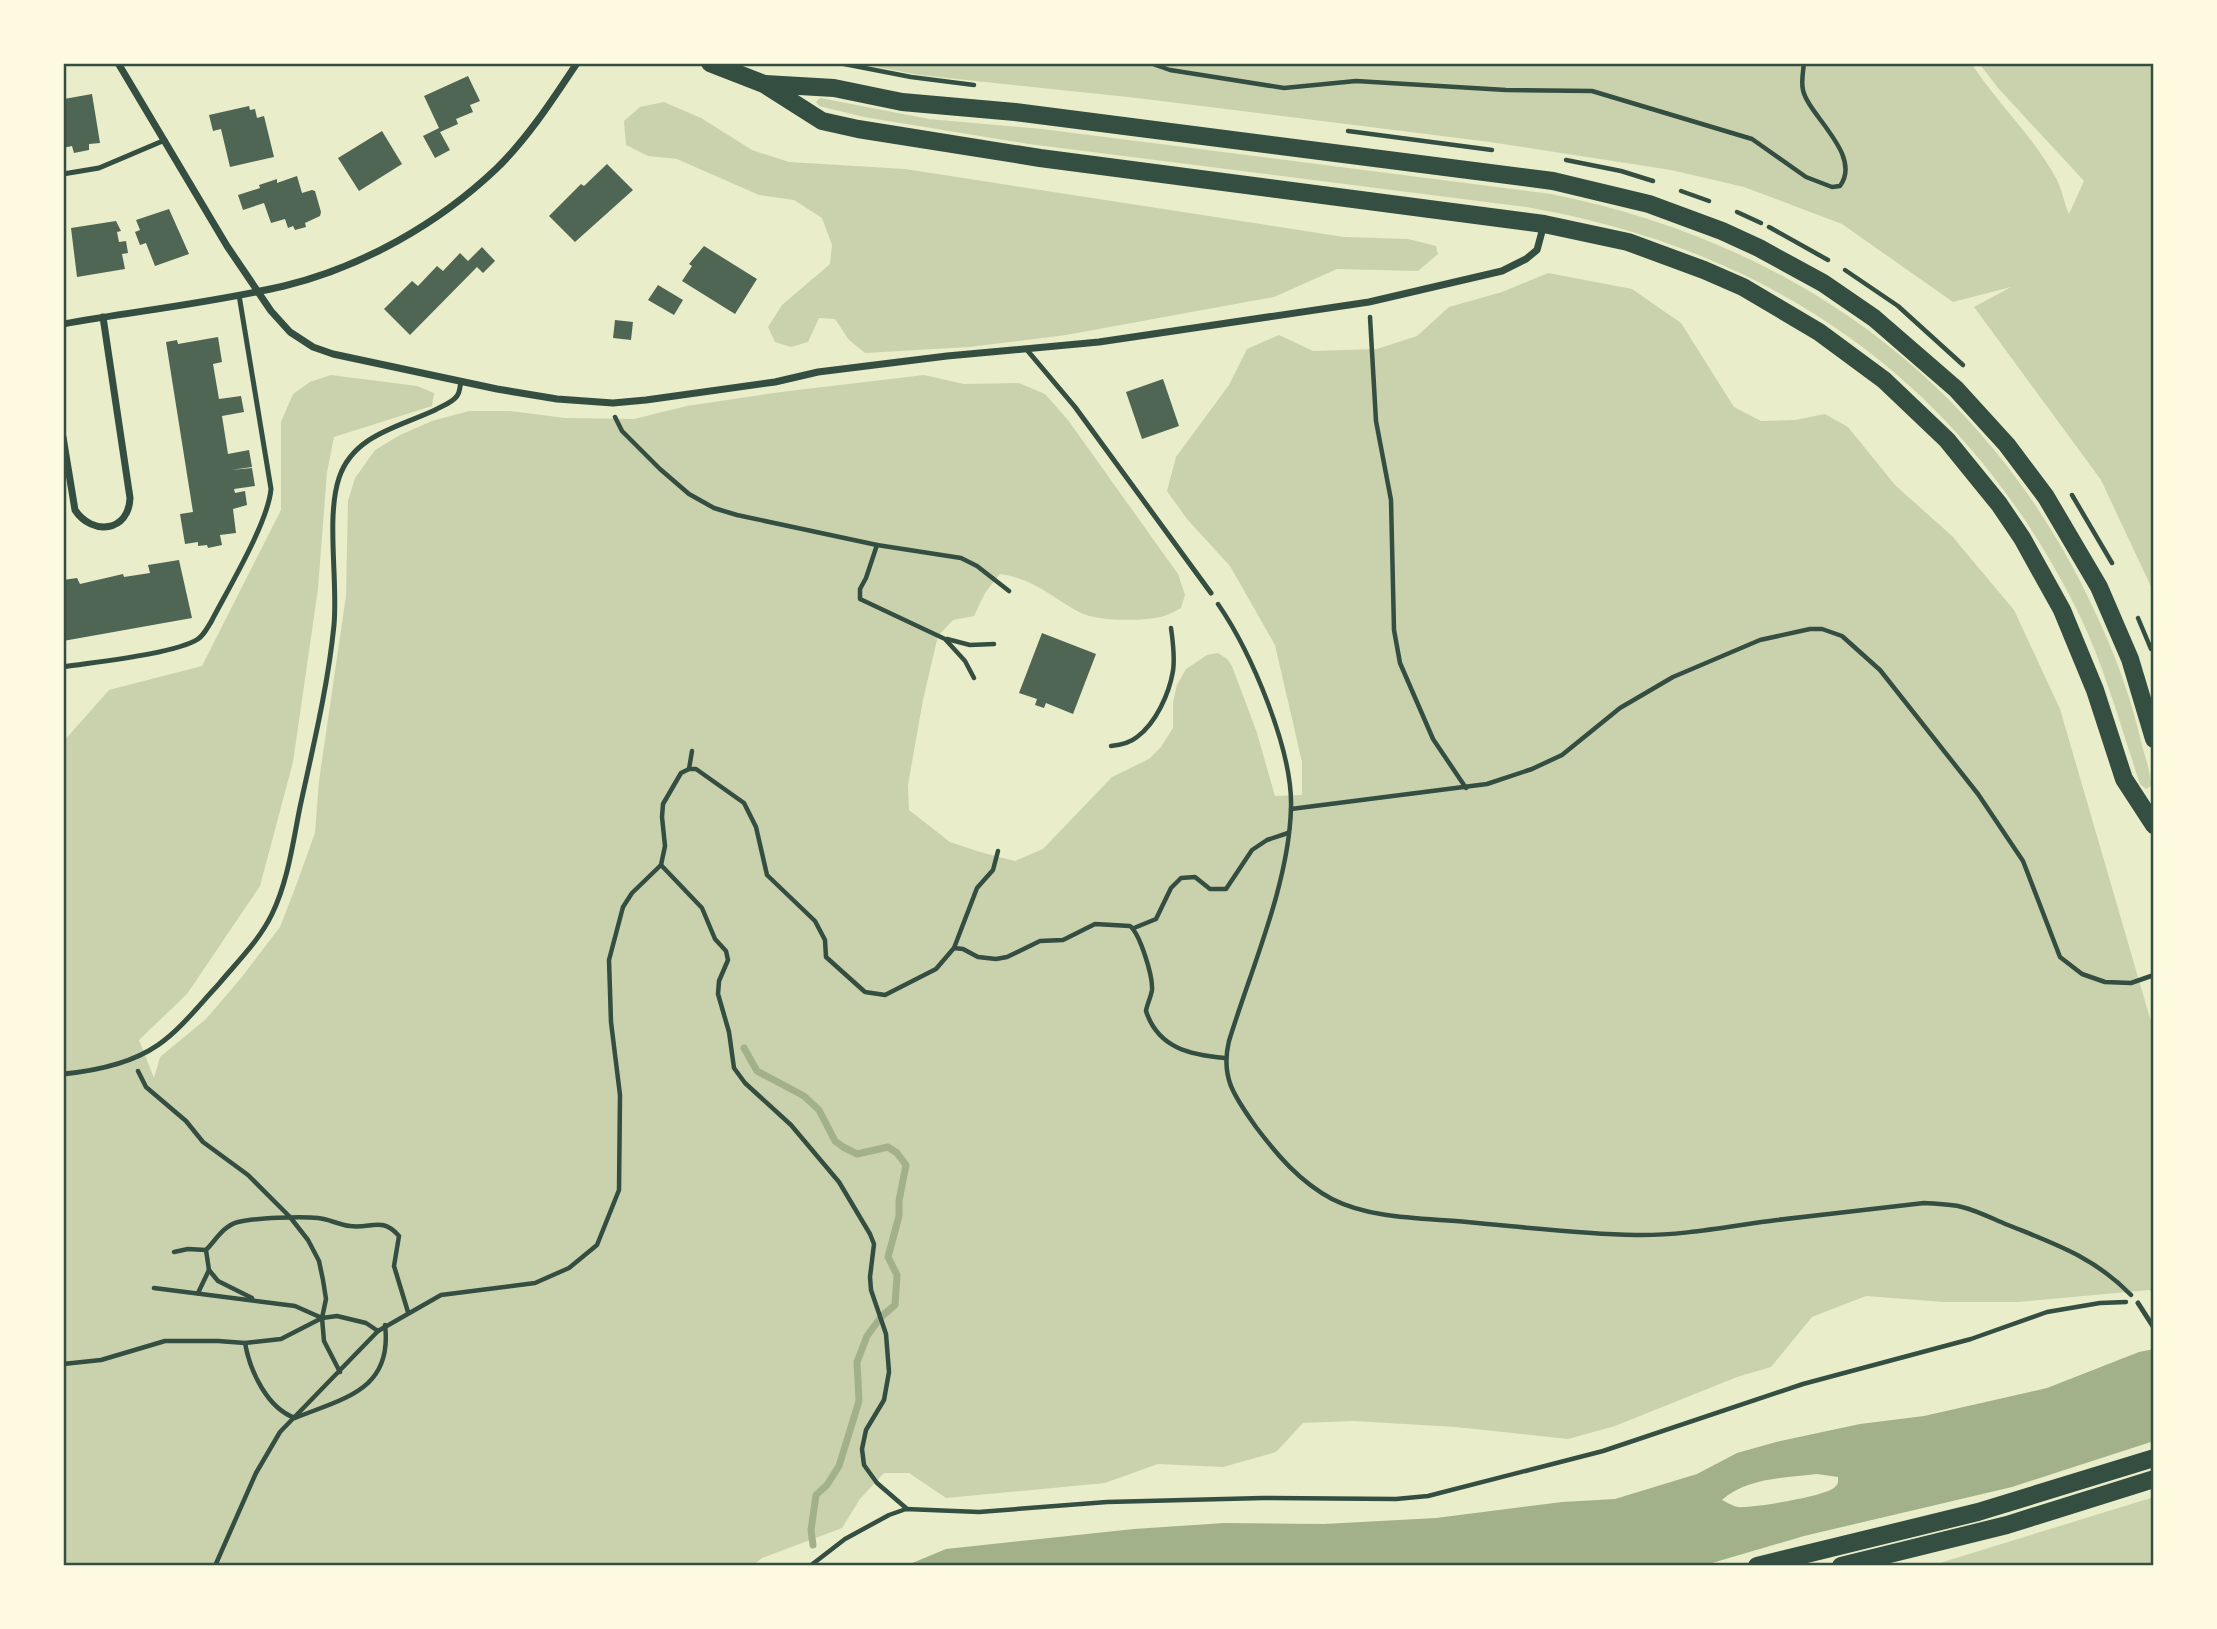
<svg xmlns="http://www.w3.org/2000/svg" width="2217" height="1629" viewBox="0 0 2217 1629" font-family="Rubik,sans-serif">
<rect width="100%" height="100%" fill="#e9edc9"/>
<g fill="#cad2ad">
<path d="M856 63H1971C1997 103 2033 136 2056 178 2062 189 2064 203 2069 214L2084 181 1998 88 1979 63H2154V593L2101 480 1974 307 2011 287 1953 302 1842 224 1744 187 1671 170 1490 142 1137 98 919 75Z"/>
<path d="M820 98 929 119 1042 129 1551 194C1801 244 1997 389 2101 625 2119 664 2132 703 2142 745 2145 758 2151 772 2151 786L2146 789 2140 784C2121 727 2105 668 2079 614 1966 385 1777 250 1526 207L1029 144 864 117 819 106 816 102Z"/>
<polygon points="664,102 701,118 752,150 789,162 905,169 1344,237 1408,239 1436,246 1438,254 1418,271 1337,269 1274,297 1066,335 969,347 865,353 849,340 835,319 819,318 808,342 791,347 775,342 768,327 782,305 830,264 832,245 822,218 794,200 759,195 677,159 648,156 626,145 624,121 640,107"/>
<path d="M1548 273 1632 289 1681 323 1734 407 1761 421 1795 420 1825 414 1848 427 1895 485 1952 536 2014 610 2060 709 2154 1032V1292L2149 1290 2018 1302H1944L1866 1296 1812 1317 1771 1367 1737 1377 1615 1426 1568 1439 1456 1427 1353 1421 1303 1423 1276 1452 1223 1467 1158 1464 1105 1483 946 1498 909 1473H884L860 1499 842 1528 762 1558 752 1566H63V742L109 690 202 666 281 510V422L293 394 310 382 331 375 417 386 434 393 432 406 334 437 327 472 318 589 293 762 260 886 187 994 139 1040 154 1078 160 1057 206 1019 241 978 280 927 297 883 315 833 319 781 346 596 348 501 355 478 375 450 400 435 432 421 469 411H510L565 418 634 419 687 406 781 392 924 375 964 384 1019 383 1045 394 1068 420 1178 574 1185 595 1181 608C1175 611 1168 615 1161 617 1140 621 1098 622 1079 612 1051 597 1034 579 1000 574L985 593 974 616 953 620 938 636 923 700 908 785 909 810 950 842 980 852 1015 861 1043 849 1112 777 1149 759 1161 747 1173 728V702L1177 685 1186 669 1207 655 1218 653 1227 659 1232 666 1257 733 1275 796 1302 795V762L1275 645 1230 566 1187 519 1167 491 1176 457 1229 385 1247 349 1279 335 1313 351 1377 349 1417 336 1449 307 1502 292Z"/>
<polygon points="2154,1497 2154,1566 1930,1566"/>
</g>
<path fill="#a3b18a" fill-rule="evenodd" d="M2154 1349V1441L2012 1487 1804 1536 1712 1563 1629 1566H905L946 1549 1134 1529 1224 1523 1324 1524 1436 1518 1562 1502 1615 1499 1697 1474 1737 1453 1776 1442 1860 1424 1924 1416 2047 1388 2139 1352ZM1817 1474 1838 1477C1838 1482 1839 1483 1835 1487 1827 1496 1757 1507 1743 1507 1735 1508 1728 1503 1722 1500 1747 1477 1786 1478 1817 1474Z"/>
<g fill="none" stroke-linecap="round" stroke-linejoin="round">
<polyline stroke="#a3b18a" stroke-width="7" points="744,1048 757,1071 804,1096 819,1110 835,1141 843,1147 857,1154 888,1147 897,1153 906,1165 899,1201 899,1216 888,1257 897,1275 895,1305 881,1317 867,1336 857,1362 859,1401 839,1466 827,1485 816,1495 811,1530 813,1545"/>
</g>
<g fill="#4f6655">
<polygon points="468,76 480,101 470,105 473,112 456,119 458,124 440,132 450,150 435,158 423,136 439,128 424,96"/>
<polygon points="92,94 100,143 89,144 89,150 74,153 72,146 63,148 64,99"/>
<polygon points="249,106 250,110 255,109 257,118 264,116 274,157 230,167 221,129 213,131 209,115"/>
<polygon points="382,131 402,164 359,191 338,158"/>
<polygon points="607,164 633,190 575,242 549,216 581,184 584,186"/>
<polygon points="297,176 302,193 312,190 315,191 321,212 320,216 305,223 306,227 295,230 293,226 288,228 285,219 271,223 264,203 243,210 238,195 260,188 259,185 277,179 277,183"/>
<polygon points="169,209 189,254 155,266 146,243 140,245 135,232 140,230 136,220"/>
<polygon points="116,221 121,231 117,232 119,242 126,241 128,253 122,254 125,269 77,277 71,228"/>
<polygon points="704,246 757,279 735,314 682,281 692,266 689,264"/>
<polygon points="482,247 495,261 483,273 477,267 410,335 384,309 412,281 418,286 437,266 443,271 460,253 468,261"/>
<polygon points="658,285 683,300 674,315 648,300"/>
<polygon points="615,320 633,322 631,340 613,338"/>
<polygon points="218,337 222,362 213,364 219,399 241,396 244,412 222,416 228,454 249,450 252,467 231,470 252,468 255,486 234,489 235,493 245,491 247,505 233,509 236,533 220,535 222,545 208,548 207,545 198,546 198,542 185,544 180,514 193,512 166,342 177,340 178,344"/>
<polygon points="1163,379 1179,426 1142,439 1126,392"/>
<polygon points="179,560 192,618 63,641 63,580 77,578 80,584 123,574 124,577 150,573 148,565"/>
<polygon points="1042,633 1096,654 1073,714 1046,703 1044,708 1035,705 1037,699 1019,693"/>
</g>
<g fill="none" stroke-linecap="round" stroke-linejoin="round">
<g stroke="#344e41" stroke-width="4.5">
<polyline points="839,63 911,77 974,85"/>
<path d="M1150 63 1170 70 1284 88 1356 81 1506 90 1592 91 1752 139 1806 177 1832 187 1840 186C1863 155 1808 115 1803 90 1801 82 1803 72 1804 63"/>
<polyline points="1348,131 1492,150"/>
<polyline points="1566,160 1621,171 1653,181"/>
<polyline points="1681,191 1709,201"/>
<polyline points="1737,212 1761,223"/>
<polyline points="1769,227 1828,260"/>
<polyline points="1845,270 1898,306 1963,365"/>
<polyline points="1370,317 1376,421 1391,500 1394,630 1400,663 1433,739 1466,788"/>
<polyline points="615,417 622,431 660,469 689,494 714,508 737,515 877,545 961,558 977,566 1009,591"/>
<polyline points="2072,495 2112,563"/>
<polyline points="877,545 866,578 860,589 860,599 945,639 965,661 974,678"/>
<path d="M1218 604C1251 652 1293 750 1291 808 1289 884 1251 969 1229 1041 1220 1078 1235 1097 1256 1127 1277 1155 1300 1182 1332 1199 1371 1219 1423 1218 1467 1222 1523 1227 1579 1234 1635 1235 1683 1236 1730 1226 1777 1220 1826 1214 1875 1209 1924 1203 1937 1204 1950 1204 1962 1207 1978 1211 1993 1219 2008 1225 2055 1244 2094 1257 2131 1295"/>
<polyline points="2138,618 2151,649"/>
<polyline points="947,639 970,645 994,644"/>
<path d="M1111 746C1120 745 1130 743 1137 737 1156 723 1169 694 1173 671 1175 657 1173 642 1171 628"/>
<polyline points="689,769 692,751"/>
<polyline points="1291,809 1487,784 1532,769 1562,755 1620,708 1673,677 1760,640 1810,629 1822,629 1842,636 1880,670 1978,794 2023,861 2060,957 2082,974 2105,982 2131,983 2154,975"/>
<polyline points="661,865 702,908 715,939 726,951 728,960 719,981 718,994 729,1032 734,1068 745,1083 791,1125 839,1182 870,1234 874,1244 870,1277 871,1290 886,1334 889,1372 884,1400 866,1430 862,1449 864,1465 877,1483 906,1508"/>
<polyline points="1134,928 1156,919 1171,888 1181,878 1195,877 1210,889 1226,889 1252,850 1267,840 1288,833"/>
<polyline points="954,948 977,888 993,870 998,851"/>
<polyline points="138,1071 146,1087 186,1121 203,1142 248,1175 290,1217 308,1240 319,1261 323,1280 326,1299 322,1318 324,1341 340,1372"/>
<polyline points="174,1252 188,1249 206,1250"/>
<polyline points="209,1270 218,1281 252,1298"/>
<polyline points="154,1288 295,1306 322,1318"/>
<path d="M198 1293 209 1270 206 1250C216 1240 223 1226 238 1222 255 1218 300 1216 318 1218 329 1219 339 1225 350 1226 371 1229 382 1216 399 1236L394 1266 408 1312"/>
<polyline points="245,1343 281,1339 322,1318 337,1316 366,1323 378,1331"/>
<path d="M63 1364 101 1360 165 1341H218L245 1343C250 1371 267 1408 295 1418 344 1398 393 1390 385 1325"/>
<path d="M215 1566 256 1473 280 1432 378 1331 441 1295 535 1283 569 1268 597 1245 619 1190 620 1095 611 1022 609 960 623 907 632 893 661 865 665 846 662 817 663 804 681 773 689 769H696L744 803 756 827 767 875 815 921 825 940 826 957 865 992 885 995 936 969 954 948 963 949 978 957 996 959 1007 957 1040 941 1063 940 1095 924 1130 926C1140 934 1153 976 1152 990 1151 997 1147 1004 1146 1011 1158 1048 1190 1055 1225 1058"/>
<polyline points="810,1566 845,1539 889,1515 906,1509 979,1512 1107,1502 1263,1498 1396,1499 1428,1496 1603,1451 1803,1384 1971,1339 2047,1312 2100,1303 2126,1302"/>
</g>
<g stroke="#344e41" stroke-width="5">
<polyline points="63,174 99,168 165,140"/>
<polyline points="1027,350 1075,407 1211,593"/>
<path d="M63 667C94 662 175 654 198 639 204 635 207 628 211 622 228 589 268 523 271 489L239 295"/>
<path d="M63 1074C94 1071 132 1063 158 1045 181 1029 199 1005 218 985 237 962 259 941 272 914 288 881 293 842 300 807 313 747 328 686 334 625 338 581 326 517 339 478 353 435 399 427 435 410 442 406 452 403 457 396 460 392 460 386 461 381"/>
<polyline points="2138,1303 2154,1328"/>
</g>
<g stroke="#344e41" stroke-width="7">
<polyline points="118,63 227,246 271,311 290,332 313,347 333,354 497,389 557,399 613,403 646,400 775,382 818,372 947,356 1099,342 1369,302 1502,271 1526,259 1537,250 1544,224"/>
<path d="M63 324C136 311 211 303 284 286 362 267 438 224 496 169 528 138 553 99 577 63"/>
<path d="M63 437 75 510C92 536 129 532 130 498L103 317"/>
</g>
<g stroke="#344e41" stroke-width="18">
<polyline points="710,63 764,84 822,121 858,129 1040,158 1544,224 1628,242 1704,270 1743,287 1819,332 1884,380 1947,440 1999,504 2022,538 2062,610 2095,690 2124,779 2154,825"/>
<polyline points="765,84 834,88 902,102 1015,112 1553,181 1649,204 1722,231 1759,248 1823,283 1874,318 1956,389 2007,445 2046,497 2099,587 2130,659 2154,739"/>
<polyline points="1757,1566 1978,1512 2154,1458"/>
<polyline points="1841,1566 2007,1525 2154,1479"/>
</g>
</g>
<rect width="2217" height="1629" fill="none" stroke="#fefae0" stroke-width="130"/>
<rect x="65" y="65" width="2087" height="1499" fill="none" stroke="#344e41" stroke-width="2.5"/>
</svg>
